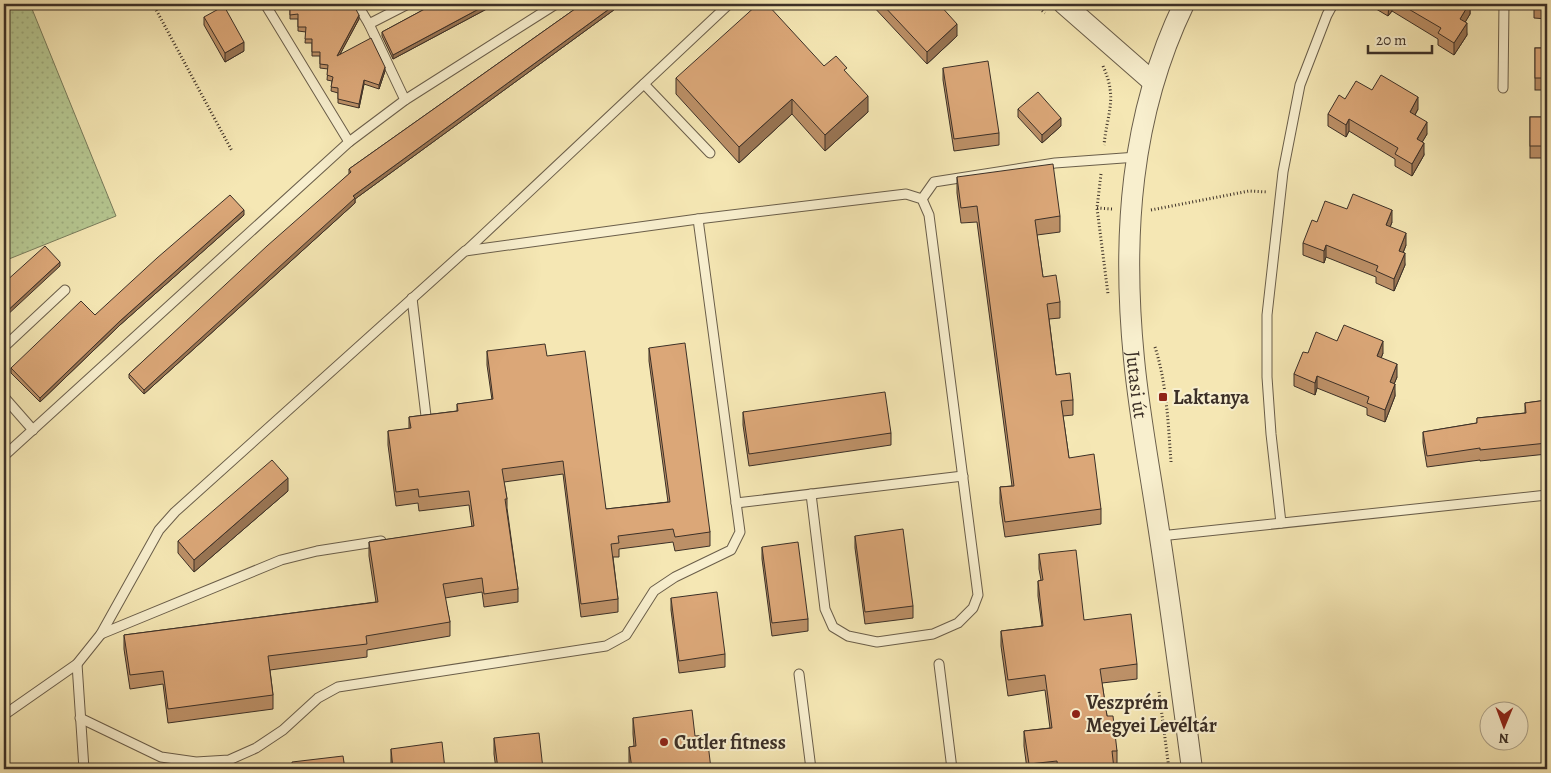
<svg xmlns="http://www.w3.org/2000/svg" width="1551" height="773" viewBox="0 0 1551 773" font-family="Alegreya,serif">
<defs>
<pattern id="garden-dots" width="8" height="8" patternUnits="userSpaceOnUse" patternTransform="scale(1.25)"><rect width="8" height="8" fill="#b6c791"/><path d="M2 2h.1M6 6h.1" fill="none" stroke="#9dab7d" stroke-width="1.8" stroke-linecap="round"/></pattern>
</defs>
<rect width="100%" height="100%" fill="#f5e7b4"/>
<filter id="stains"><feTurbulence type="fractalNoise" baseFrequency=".004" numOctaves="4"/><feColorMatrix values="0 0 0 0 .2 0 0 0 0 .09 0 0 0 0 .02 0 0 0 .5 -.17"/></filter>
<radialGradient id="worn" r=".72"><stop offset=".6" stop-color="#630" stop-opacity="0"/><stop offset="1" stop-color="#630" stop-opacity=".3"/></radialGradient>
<polygon fill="url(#garden-dots)" stroke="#797c5c" points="4,4 30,4 116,216 4,261"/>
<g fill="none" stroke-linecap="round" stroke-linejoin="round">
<g stroke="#6a5e4a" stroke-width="11">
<g id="service">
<polyline points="265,4 349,142"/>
<polyline points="357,4 369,24 405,100"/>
<polyline points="369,24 408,4"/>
<polyline points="644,84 710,153"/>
<polyline points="1503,88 1504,4"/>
<polyline points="922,199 934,182 1055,163 1137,157"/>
<polyline points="466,251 729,4"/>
<polyline points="412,298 426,416"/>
<polyline points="4,347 65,290"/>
<polyline points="4,397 33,430"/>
<polyline points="4,456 349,142 405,100 556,4"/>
<polyline points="736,503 963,476"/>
<polyline points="1281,523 1271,434 1267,377 1267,315 1283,172 1300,85 1327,15 1333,4"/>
<polyline points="1160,536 1547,495"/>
<polyline points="101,634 281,560 317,551 381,541"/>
<polyline points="77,664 84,769"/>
<polyline points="939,664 952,769"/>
<polyline points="799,674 811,769"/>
<polyline points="4,715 77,664 101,634 159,530 175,512 465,251 698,219 906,194 922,199 929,215 978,595 973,608 958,623 933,634 877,642 848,636 833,627 825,609 811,494"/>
<polyline points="80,718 161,757 196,762 229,760 256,748 283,730 318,698 338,687 606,646 626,635 654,591 675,577 731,550 740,532 698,219"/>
</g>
</g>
<g stroke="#6a5e4a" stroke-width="22">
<g id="tertiary">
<polyline points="1064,4 1153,82"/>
<path id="s1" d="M1184 4C1130 116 1122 237 1134 359 1139 412 1149 465 1157 518 1170 601 1181 685 1192 769"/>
</g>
</g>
<g stroke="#3c3027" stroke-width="3" stroke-dasharray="1 2.5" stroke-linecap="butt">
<polyline points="153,4 232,151"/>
<polyline points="1034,4 1045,13"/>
<path d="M1103 66C1118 99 1107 113 1104 145"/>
<polyline points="1101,174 1097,208 1108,294"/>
<polyline points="1097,208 1112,209"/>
<polyline points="1151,210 1249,191 1268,192"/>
<path d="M1155 347C1167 385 1168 423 1171 462"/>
<polyline points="1159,692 1169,769"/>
</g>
<use href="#service" stroke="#f8efce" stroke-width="9"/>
<use href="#tertiary" stroke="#f8efce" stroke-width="20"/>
</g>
<g fill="#bc9067" stroke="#3c3027">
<polygon points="283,4 353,4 359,19 340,54 385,71 379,89 364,84 359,108 338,103 338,93 331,91 332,81 327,80 328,69 320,68 320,56 312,56 312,43 305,43 306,32 298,31 298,19 290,19 290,6 283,6"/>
<polygon points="434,4 496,4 393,59 382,36 382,32"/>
<polygon points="582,4 622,4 355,199 355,203 144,394 129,378 129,374 349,174 349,169"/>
<polygon points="871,4 939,4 957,36 927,64"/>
<polygon points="1371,4 1470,4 1470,14 1465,22 1467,35 1454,55 1438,45 1438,39 1392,11 1388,16 1371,6"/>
<polygon points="1534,4 1547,4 1547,19 1534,18"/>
<polygon points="204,17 244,51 225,62 204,25"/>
<rect x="1535" y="48" width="12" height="42"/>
<polygon points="824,66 847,74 868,112 825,151 792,114 739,163 676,94 676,78"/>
<polygon points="943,68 999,133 999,145 954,151 943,80"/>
<polygon points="1345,99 1418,109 1415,115 1427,134 1422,142 1424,155 1412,176 1395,166 1395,159 1349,131 1346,137 1328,126 1328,114"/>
<polygon points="1018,109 1061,126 1042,143 1018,117"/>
<rect x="1530" y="117" width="17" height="41"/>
<polygon points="957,177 1060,216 1060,232 1037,235 1043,277 1060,302 1060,318 1049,319 1056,375 1073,400 1073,415 1063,416 1069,458 1101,509 1101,524 1005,537 1000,503 1000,487 1012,486 977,222 961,223 957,193"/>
<polygon points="1347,209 1392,222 1390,227 1406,245 1403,253 1405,265 1394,291 1376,283 1376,277 1326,257 1324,263 1303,255 1303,243"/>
<polygon points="244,215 120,325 40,402 11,373 11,368 95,315"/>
<polygon points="1337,341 1383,353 1381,358 1397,377 1394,384 1395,396 1385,422 1367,415 1367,408 1317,388 1315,395 1294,386 1294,374 1308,353"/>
<polygon points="649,348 710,532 710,546 675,551 673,542 619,549 619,557 613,557 618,599 618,612 581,617 563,474 504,482 507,499 507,508 518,589 518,602 484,607 482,592 445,598 450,622 450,636 367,650 367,657 270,670 273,695 273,709 168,723 163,684 130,689 124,649 124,635 376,602 369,556 369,542 472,527 469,505 419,511 418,503 396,506 388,445 388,431 409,429 409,417 457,411 457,404 492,400 487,365 487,351 547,356 606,509 668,502 649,361"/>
<polygon points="1547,400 1547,454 1480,461 1480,460 1427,467 1423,443 1423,432 1477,423 1477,418 1525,413 1525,403"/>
<polygon points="743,412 891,433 891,445 749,466 743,425"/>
<polygon points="288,491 194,572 178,553 178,541"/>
<polygon points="855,536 913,606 913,618 865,624 855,548"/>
<polygon points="762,547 808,619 808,631 772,636 762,559"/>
<polygon points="1039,554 1084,620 1137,664 1137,679 1102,683 1107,716 1117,751 1117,766 1114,766 1114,769 1027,769 1024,746 1024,731 1050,728 1045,690 1008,696 1001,646 1001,631 1042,626 1038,596 1038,581 1041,580 1039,569"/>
<polygon points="671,598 725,654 725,667 679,673 671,610"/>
<polygon points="633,718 695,736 711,769 630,769 629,762 629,747 634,746 633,734"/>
<polygon points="494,738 543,769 496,769 494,754"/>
<polygon points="391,749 445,769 391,769"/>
</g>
<g fill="#997554" stroke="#3c3027">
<polygon points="366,4 371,4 366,7"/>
<polygon points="488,4 496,4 393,59 393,55"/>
<polygon points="616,4 622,4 355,199 355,203 144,394 144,390 353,196"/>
<polygon points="1389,4 1392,4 1392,11 1388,16"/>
<polygon points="1469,4 1470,4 1470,14 1460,31 1460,19"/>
<polygon points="359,15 359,19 337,60 337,56"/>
<polygon points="1467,23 1467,35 1454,55 1454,43"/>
<polygon points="957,24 957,36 927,64 927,52"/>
<polygon points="244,42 244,51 225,62 225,53"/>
<polygon points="385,67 385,71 379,89 379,85"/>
<polygon points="364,80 364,84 359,108 359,104"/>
<polygon points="868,96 868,112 825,151 825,135"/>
<polygon points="1418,97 1418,109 1410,124 1410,112"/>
<polygon points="792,99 792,114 739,163 739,147"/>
<polygon points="1061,118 1061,126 1042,143 1042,135"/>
<polygon points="1349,119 1349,131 1346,137 1346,125"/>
<polygon points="1427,122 1427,134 1417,151 1417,139"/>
<polygon points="1424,143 1424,155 1412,176 1412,164"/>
<polygon points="244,210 244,215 120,325 40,402 40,398 120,321"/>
<polygon points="1392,210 1392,222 1386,238 1386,225"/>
<polygon points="1406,233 1406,245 1399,263 1399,251"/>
<polygon points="1326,245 1326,257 1324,263 1324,251"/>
<polygon points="1405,253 1405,265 1394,291 1394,279"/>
<polygon points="60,262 60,266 4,318 4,314"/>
<polygon points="1383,341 1383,353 1377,369 1377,356"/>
<polygon points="1397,364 1397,377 1390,394 1390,382"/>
<polygon points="1317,376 1317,388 1315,395 1315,383"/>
<polygon points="1395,384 1395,396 1385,422 1385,410"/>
<polygon points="8,425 8,429 4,433 4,429"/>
<polygon points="288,478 288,491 194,572 194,560"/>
</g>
<g fill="#dba778" stroke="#3c3027">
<polygon points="290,4 353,4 359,15 337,56 371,38 385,67 379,85 364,80 359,104 338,99 338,88 331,87 333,77 327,75 328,65 320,64 320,52 312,52 312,39 305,39 306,27 298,27 298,14 290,15"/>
<polygon points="434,4 488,4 393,55 382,32"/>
<polygon points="582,4 616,4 353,196 355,198 144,390 129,374 267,246 351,172 349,169"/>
<polygon points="758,4 767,4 824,66 836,56 847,68 844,70 868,96 825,135 792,99 739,147 676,78"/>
<polygon points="882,4 939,4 957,24 927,52"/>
<polygon points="1400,4 1469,4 1460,19 1467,23 1454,43 1438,33 1441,28"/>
<polygon points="224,6 244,42 225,53 204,17"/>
<rect x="1535" y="48" width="12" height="30"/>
<polygon points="988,61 999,133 954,139 943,68"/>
<polygon points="1381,75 1418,97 1410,112 1427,122 1417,139 1424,143 1412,164 1395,154 1398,148 1349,119 1346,125 1328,114 1339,95 1345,99 1356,81 1372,90"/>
<polygon points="1038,92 1061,118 1042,135 1018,109"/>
<rect x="1530" y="117" width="17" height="29"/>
<polygon points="1053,164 1060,216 1035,220 1043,277 1056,275 1060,302 1047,304 1056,375 1070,373 1073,400 1061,401 1069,458 1094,454 1101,509 1005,522 1000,487 1014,486 977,206 961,208 957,177"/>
<polygon points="1353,194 1392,210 1386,225 1406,233 1399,251 1405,253 1394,279 1376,271 1378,266 1326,245 1324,251 1303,243 1312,220 1317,222 1325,201 1347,209"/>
<polygon points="230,195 244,210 120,321 40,398 11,368 81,301 95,315 157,258"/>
<polygon points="45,246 60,262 4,314 4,283"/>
<polygon points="1344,325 1383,341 1377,356 1397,364 1390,382 1395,384 1385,410 1367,403 1369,397 1317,376 1315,383 1294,374 1303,352 1308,353 1316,332 1337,341"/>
<polygon points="685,343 710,532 675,537 673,529 618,536 619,543 611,544 618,599 581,604 563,461 502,469 507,499 505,499 518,589 484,594 482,578 443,584 450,622 366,636 367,644 268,656 273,695 168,709 163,671 130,675 124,635 378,602 369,542 474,526 469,491 419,497 418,489 396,492 388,431 411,428 409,417 458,411 457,404 493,399 487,351 545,344 547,356 585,351 606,509 670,502 649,348"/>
<polygon points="885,392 891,433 749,454 743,412"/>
<polygon points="1547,400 1547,443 1480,450 1480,448 1427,456 1423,432 1477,423 1477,418 1526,413 1525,403"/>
<polygon points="4,421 8,425 4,429"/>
<polygon points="272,460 288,478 194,560 178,541"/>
<polygon points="903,529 913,606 865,612 855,536"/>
<polygon points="798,542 808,619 772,623 762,547"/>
<polygon points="1076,550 1084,620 1131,614 1137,664 1100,669 1107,716 1113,716 1117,751 1112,751 1114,769 1058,769 1057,761 1029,764 1024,731 1052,728 1045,675 1008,680 1001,631 1043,626 1038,581 1043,580 1039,554"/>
<polygon points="717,592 725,654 679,661 671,598"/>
<polygon points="692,710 695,736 707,735 711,769 632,769 629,747 636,746 633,718"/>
<polygon points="539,733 543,769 498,769 494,738"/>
<polygon points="442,742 445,769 393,769 391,749"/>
<polygon points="343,756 345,769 292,769 292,762"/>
</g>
<g fill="#8f2418" stroke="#f8efce" stroke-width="2">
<rect x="1158" y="392" width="10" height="10" rx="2.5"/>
<circle cx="1076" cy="714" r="5"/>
<circle cx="664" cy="742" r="5"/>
</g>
<g text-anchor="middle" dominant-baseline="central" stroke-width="4" stroke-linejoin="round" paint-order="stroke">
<g font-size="20" fill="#3c3027" stroke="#f8efce">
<text stroke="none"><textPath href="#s1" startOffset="389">Jutasi út</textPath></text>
</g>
<g font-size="20" font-weight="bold" fill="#3c3027" stroke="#f8efce" text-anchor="start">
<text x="1173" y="397">Laktanya</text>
<text x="1086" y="702">Veszprém<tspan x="1086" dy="23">Megyei Levéltár</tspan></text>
<text x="674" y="742">Cutler fitness</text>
</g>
</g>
<rect width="1551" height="773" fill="none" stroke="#f5e7b4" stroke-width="20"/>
<rect x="5" y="5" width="1541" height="763" fill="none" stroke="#3c3027" stroke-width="2.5"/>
<rect x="10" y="10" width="1531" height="753" fill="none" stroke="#3c3027"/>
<g transform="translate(1504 726) rotate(181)"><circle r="24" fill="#f8efce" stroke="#ada38b"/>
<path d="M0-4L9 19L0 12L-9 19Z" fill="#8f2418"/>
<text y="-8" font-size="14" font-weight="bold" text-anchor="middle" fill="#3c3027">N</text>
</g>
<path d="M1368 45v8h64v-8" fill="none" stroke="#3c3027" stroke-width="2.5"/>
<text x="1376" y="45" font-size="15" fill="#3c3027" stroke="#f8efce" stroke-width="4" paint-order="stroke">20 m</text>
<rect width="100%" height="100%" filter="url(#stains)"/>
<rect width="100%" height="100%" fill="url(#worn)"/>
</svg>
